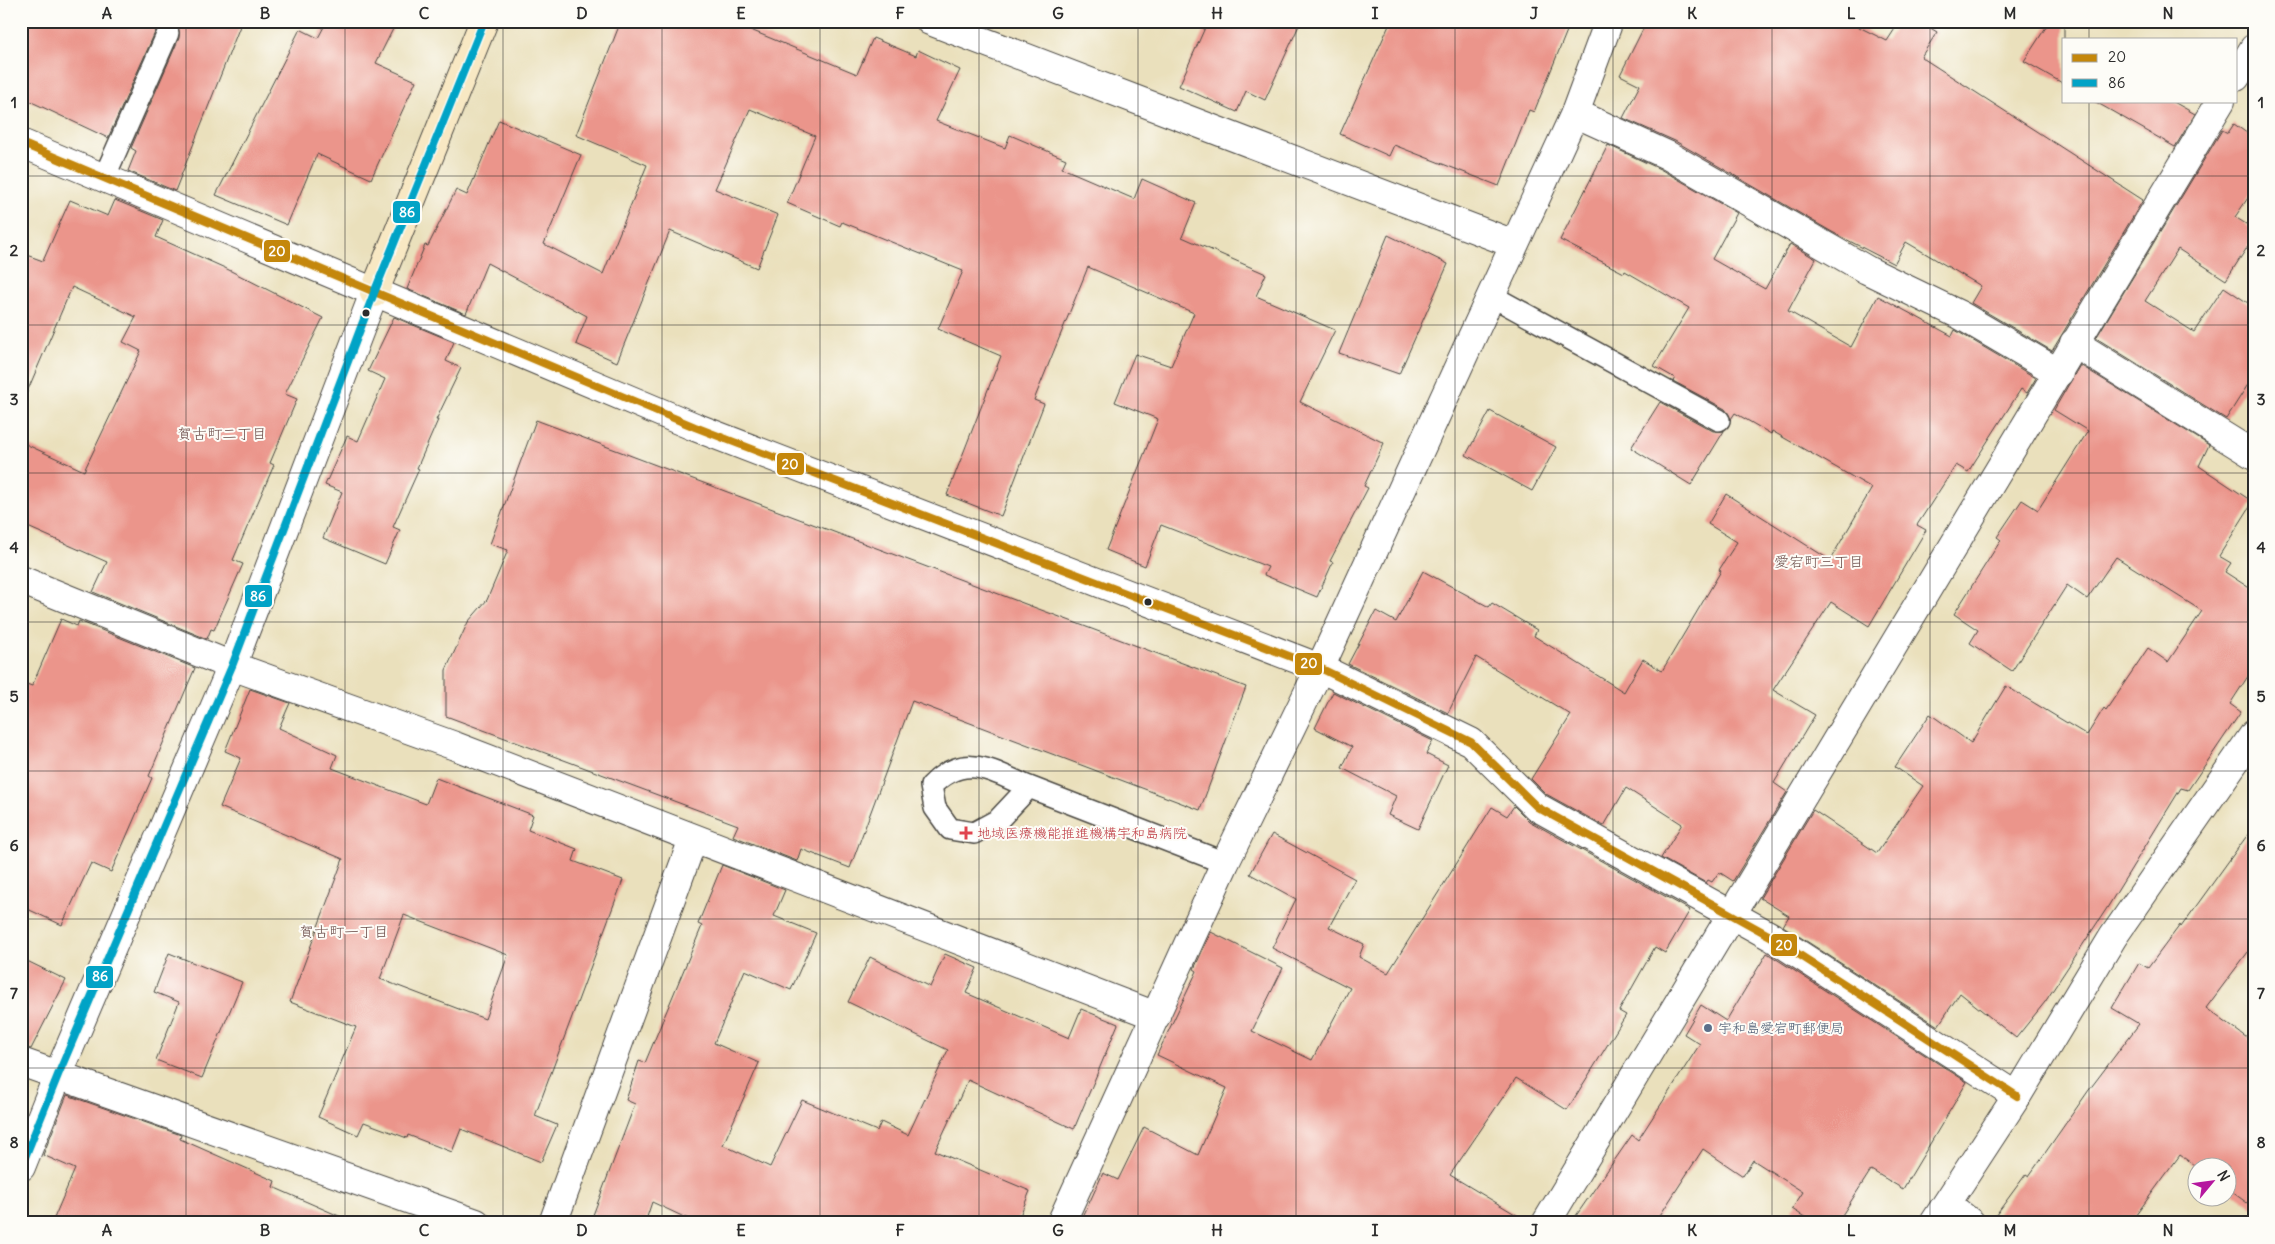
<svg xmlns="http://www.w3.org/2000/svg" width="2275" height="1244" viewBox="0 0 2275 1244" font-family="Delius,'Klee One',sans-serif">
<rect width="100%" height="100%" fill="#fdfcf7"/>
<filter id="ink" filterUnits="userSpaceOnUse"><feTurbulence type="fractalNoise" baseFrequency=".02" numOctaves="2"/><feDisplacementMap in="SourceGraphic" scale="10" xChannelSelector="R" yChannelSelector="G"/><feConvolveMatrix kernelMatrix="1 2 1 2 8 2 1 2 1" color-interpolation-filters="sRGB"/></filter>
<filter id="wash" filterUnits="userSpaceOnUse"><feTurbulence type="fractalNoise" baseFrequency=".0096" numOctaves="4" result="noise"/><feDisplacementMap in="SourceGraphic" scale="20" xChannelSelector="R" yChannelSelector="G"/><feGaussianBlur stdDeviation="1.12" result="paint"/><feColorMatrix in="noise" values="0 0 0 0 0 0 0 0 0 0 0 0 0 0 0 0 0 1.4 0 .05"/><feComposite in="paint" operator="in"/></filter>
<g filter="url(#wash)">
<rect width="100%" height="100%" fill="#eae0bc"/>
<g id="blocks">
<g fill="#eb958b" fill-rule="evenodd">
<polygon points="21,21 165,21 157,28 108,138 21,97"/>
<polygon points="171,21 242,21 175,191 128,171 136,151 131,148 179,38 178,26"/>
<polygon points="327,21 397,21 376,63 416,81 371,179 317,154 287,225 216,195 300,29 318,38"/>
<polygon points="621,21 729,21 857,74 873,38 916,56 918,50 960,70 936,121 1005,148 1010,135 1066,159 1062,168 1134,199 1142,179 1196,203 1182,237 1266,274 1256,296 1335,330 1300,402 1384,443 1364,486 1368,488 1330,561 1333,562 1317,597 1264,575 1268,567 1161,525 1145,566 1106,550 1158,419 1115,402 1135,354 1171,366 1194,313 1088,267 1034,400 1044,404 1001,516 947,495 1001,356 938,329 963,271 842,222 840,226 787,203 815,136 750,109 715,189 778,215 757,268 670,231 617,362 576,344 587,316 487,263 466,314 407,289 425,245 428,246 456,190 467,195 499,120 581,155 544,244 603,274 647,165 576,135"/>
<polygon points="1208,21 1301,21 1265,100 1246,91 1237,112 1179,86"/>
<polygon points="1391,21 1571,21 1534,112 1529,110 1499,186 1394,145 1389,156 1340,134"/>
<polygon points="1647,21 1847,21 1887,41 1900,21 1919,21 1937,32 1921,57 2143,200 2052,351 1971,303 1981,286 1906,242 1894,264 1832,232 1675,141 1623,118 1640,85 1620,75"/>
<polygon points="2050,21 2064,21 2064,84 2024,61"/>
<polygon points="2094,101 2172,101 2195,114 2175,147"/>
<polygon points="2234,124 2254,138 2254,189 2235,217 2254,229 2254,237 2226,280 2178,249 2145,301 2194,332 2224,287 2254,307 2254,375 2226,419 2096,338 2222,130 2228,133"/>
<polygon points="1608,145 1660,169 1737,213 1712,259 1765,289 1790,244 1816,259 1788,311 1851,347 1878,296 1952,336 1955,330 2036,378 2027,393 2021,389 1968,472 1956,465 1917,525 1926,530 1869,626 1831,602 1773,690 1815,715 1774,783 1787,792 1733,881 1719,872 1712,882 1708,880 1706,883 1661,858 1682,824 1626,788 1604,826 1546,794 1531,779 1571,715 1476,657 1448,713 1348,664 1376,611 1396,622 1423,571 1489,607 1492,603 1537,630 1534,636 1624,692 1643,659 1662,671 1721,571 1719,570 1737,542 1708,524 1726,494 1830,560 1872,488 1772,431 1771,434 1735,413 1731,419 1725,409 1673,381 1675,378 1654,366 1689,308 1625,271 1624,273 1560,240"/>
<polygon points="70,200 108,216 115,200 163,220 156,237 225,268 323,318 285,394 297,399 270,463 274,465 233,560 243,564 214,630 211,629 207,639 93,592 107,562 21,524 21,442 84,471 141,351 123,342 136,317 72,287 21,406 21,253 43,261"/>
<polygon points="1388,235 1448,264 1399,374 1339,353"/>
<polygon points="394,317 454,342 446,361 461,368 436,420 438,420 417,468 419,469 393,527 400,530 385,564 323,538 342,492 325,485 347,436 358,441 385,379 368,371"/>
<polygon points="2080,365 2209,445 2199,466 2253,502 2219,556 2231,563 2225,572 2254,591 2254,667 2230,704 2241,712 2188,790 2181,788 2107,908 2045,1002 2016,1038 1960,993 1938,1026 1783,926 1789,916 1760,898 1813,810 1877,853 1923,786 1895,767 1930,714 1971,743 2006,686 2087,735 2104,708 2106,710 2148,648 2168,662 2202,611 2116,557 2087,599 2067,585 2012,671 1970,643 1978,630 1954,614 2001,540 1997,537 2022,500 2038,510 2088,431 2054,410"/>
<polygon points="1660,402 1713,431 1724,431 1691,485 1631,448"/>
<polygon points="1490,411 1556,447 1532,491 1466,455"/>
<polygon points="536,420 1246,687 1200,810 912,701 850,868 801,849 797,861 733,836 738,825 446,716 446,670 468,622 487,600 508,550 490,544"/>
<polygon points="61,619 77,626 79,621 195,668 149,776 152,778 111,872 91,863 62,925 21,906 21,682 32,686"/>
<path d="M250 689 290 703 279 728 337 755 332 768 426 804 436 778 533 815 528 830 577 849 573 861 623 880 535 1116 557 1125 541 1162 461 1129 452 1152 408 1135 407 1138 364 1122 358 1135 318 1117 356 1027 290 1002 343 859 220 807 241 758 225 751ZM404 915 508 955 485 1019 380 979Z"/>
<polygon points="1333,692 1433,741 1426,754 1448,765 1418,829 1388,815 1396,796 1342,768 1352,747 1315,728"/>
<polygon points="1514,806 1529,821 1690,910 1665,953 1655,947 1619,1011 1626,1015 1567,1110 1516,1078 1450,1175 1530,1223 1080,1223 1103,1173 1118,1180 1144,1127 1198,1155 1227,1088 1157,1055 1197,971 1194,969 1211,932 1283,968 1252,1031 1312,1060 1350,988 1272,948 1296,899 1250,874 1272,834 1355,879 1329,927 1364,944 1359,957 1388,973 1492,807 1507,816"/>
<polygon points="2254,826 2254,944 2206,1008 2254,1043 2254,1208 2228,1189 2228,1166 2198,1168 2180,1155 2130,1223 1990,1223 2026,1174 2029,1176 2089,1090 2139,1024 2112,1008 2139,963 2148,968 2180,925 2181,927"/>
<polygon points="722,865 785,890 774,916 816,933 791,990 745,970 714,1043 759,1063 723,1145 770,1167 802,1100 877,1131 881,1122 908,1135 948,1050 848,1002 870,957 930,987 945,954 977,968 966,993 1069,1038 1081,1009 1118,1024 1074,1129 968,1080 935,1151 1030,1191 1017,1223 697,1223 652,1202 645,1223 590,1223 635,1104 626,1100 639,1061 645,1063 702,926 698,924"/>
<polygon points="169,953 242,982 202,1078 156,1060 179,1002 154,992"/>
<polygon points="1767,953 1967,1082 1903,1189 1871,1170 1837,1223 1814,1223 1792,1209 1803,1192 1753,1160 1743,1176 1703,1149 1655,1223 1571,1223 1632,1135 1638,1140 1700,1044 1684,1034 1701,1005 1726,1021"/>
<polygon points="21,958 66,980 31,1049 21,1047"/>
<polygon points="67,1095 181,1135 180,1139 275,1181 273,1187 355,1223 52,1223 75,1169 43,1155"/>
</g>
</g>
</g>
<g filter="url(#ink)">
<use href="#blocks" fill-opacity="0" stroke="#484641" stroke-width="1"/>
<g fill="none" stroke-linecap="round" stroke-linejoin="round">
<g stroke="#484641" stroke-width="24">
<g id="lane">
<polyline points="104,178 168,33"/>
<polyline points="1490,295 1719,420"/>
<path d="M1029 787C991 771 965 751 931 786L935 808 950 829 974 833 998 820 1029 787 1225 863"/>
</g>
</g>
<g stroke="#484641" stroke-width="30">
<g id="street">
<polyline points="930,21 1514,244"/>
<polyline points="2236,77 2254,48"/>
<polyline points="1575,113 1667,155 1867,270 1960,315 2059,373"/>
<polyline points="21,143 695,427 1320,668 1471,742 1537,807 1772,937 2017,1096"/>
<polyline points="2074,343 2254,455"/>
<polyline points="21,580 232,666 455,746 1156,1016"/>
<polyline points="21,1062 476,1223"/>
<polyline points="21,1167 58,1075 232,666 374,293"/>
<polyline points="1947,1204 1971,1223"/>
<polyline points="553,1223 693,839"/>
<polyline points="1061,1223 1225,863 1320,668 1575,113 1609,21"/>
<polyline points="1546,1223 2221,101"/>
<polyline points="1934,1223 2017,1096 2113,937 2254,734"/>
</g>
</g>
<g stroke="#484641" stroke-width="30">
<polyline id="secondary" points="374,293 484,21"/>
</g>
<use href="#lane" stroke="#fff" stroke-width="21"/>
<use href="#street" stroke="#fff" stroke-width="28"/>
<use href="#secondary" stroke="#f8e8c3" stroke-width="28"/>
<g stroke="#fdfcf7" stroke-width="11">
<polyline id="bus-1" points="21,143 695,427 1320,668 1471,742 1537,807 1772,937 2017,1096"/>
</g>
<g stroke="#fdfcf7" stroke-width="11">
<polyline id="bus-2" points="21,1167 58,1075 232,666 374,293 484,21"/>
</g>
<use href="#bus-1" stroke="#c4870b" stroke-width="8"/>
<use href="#bus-2" stroke="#02a3c6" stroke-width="8"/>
</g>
</g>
<path fill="none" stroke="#2b2b2b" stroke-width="1" stroke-opacity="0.55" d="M186 21V1223M345 21V1223M503 21V1223M662 21V1223M820 21V1223M979 21V1223M1138 21V1223M1296 21V1223M1455 21V1223M1613 21V1223M1772 21V1223M1930 21V1223M2089 21V39M2089 101V1223M21 176H2254M21 325H2254M21 473H2254M21 622H2254M21 771H2254M21 919H2254M21 1068H2254"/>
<g fill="#2b2b2b" stroke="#fdfcf7" stroke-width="2">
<circle cx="366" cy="313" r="4.5"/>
<circle cx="1148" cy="602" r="4.5"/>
</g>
<path fill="#e0444e" stroke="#fdfcf7" stroke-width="2" d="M963.5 825.5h5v5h5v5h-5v5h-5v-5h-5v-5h5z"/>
<circle fill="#5c6f8a" stroke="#fdfcf7" stroke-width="2" cx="1708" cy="1028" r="5"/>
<g text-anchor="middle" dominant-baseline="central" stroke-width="4" stroke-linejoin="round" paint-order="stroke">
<g font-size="14" fill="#be3a42" stroke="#fdfcf7" text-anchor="start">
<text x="977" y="833">地域医療機能推進機構宇和島病院</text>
</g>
<g font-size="14" fill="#4e5e75" stroke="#fdfcf7" text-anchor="start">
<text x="1718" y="1028">宇和島愛宕町郵便局</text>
</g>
<g font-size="15" fill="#6e504d" stroke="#fdfcf7">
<text x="222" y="433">賀古町二丁目</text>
<text x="1819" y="561">愛宕町三丁目</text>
<text x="344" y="931">賀古町一丁目</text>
</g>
</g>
<g stroke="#fdfcf7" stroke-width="2">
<rect x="392" y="200" width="29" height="24" rx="5" fill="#02a3c6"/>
<rect x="263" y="239" width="28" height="24" rx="5" fill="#c4870b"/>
<rect x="776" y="452" width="29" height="24" rx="5" fill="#c4870b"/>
<rect x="244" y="584" width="29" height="24" rx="5" fill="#02a3c6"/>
<rect x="1294" y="652" width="29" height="24" rx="5" fill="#c4870b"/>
<rect x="1770" y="933" width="28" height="24" rx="5" fill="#c4870b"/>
<rect x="85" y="965" width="29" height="24" rx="5" fill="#02a3c6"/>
</g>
<g font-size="14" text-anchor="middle" font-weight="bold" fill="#fff">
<text x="407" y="217">86</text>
<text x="277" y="256">20</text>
<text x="790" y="469">20</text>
<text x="258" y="601">86</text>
<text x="1309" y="668">20</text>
<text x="1784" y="950">20</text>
<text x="100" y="981">86</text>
</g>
<rect width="2275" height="1244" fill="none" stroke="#fdfcf7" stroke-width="55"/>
<rect x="2062" y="38" width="175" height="65" fill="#fdfcf7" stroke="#a9a8a5"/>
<rect x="2072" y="54" width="25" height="8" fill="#c4870b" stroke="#a9a8a5"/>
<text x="2108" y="62" font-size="15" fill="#2b2b2b">20</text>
<rect x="2072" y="79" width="25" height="8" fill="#02a3c6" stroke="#a9a8a5"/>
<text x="2108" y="88" font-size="15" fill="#2b2b2b">86</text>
<g transform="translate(2212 1182) rotate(61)"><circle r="24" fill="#fdfcf7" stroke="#a9a8a5"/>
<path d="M0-4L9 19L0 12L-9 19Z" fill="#b5179e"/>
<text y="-8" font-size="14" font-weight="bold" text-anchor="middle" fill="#2b2b2b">N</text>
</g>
<rect x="28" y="28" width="2220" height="1188" fill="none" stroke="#2b2b2b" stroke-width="2"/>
<g font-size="16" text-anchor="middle" font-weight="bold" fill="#2b2b2b">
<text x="107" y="19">A</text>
<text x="265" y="19">B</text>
<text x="424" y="19">C</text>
<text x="582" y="19">D</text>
<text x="741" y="19">E</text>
<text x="900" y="19">F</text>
<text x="1058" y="19">G</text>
<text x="1217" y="19">H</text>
<text x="1375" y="19">I</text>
<text x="1534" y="19">J</text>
<text x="1692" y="19">K</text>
<text x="1851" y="19">L</text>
<text x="2010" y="19">M</text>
<text x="2168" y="19">N</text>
<text x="14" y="108">1</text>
<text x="2261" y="108">1</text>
<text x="14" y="256">2</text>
<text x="2261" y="256">2</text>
<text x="14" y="405">3</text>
<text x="2261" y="405">3</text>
<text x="14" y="553">4</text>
<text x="2261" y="553">4</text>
<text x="14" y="702">5</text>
<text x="2261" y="702">5</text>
<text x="14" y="851">6</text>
<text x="2261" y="851">6</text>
<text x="14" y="999">7</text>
<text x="2261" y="999">7</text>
<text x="14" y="1148">8</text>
<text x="2261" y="1148">8</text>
<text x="107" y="1236">A</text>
<text x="265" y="1236">B</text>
<text x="424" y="1236">C</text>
<text x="582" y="1236">D</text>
<text x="741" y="1236">E</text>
<text x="900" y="1236">F</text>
<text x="1058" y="1236">G</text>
<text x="1217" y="1236">H</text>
<text x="1375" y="1236">I</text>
<text x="1534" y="1236">J</text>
<text x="1692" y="1236">K</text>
<text x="1851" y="1236">L</text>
<text x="2010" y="1236">M</text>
<text x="2168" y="1236">N</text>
</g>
</svg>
